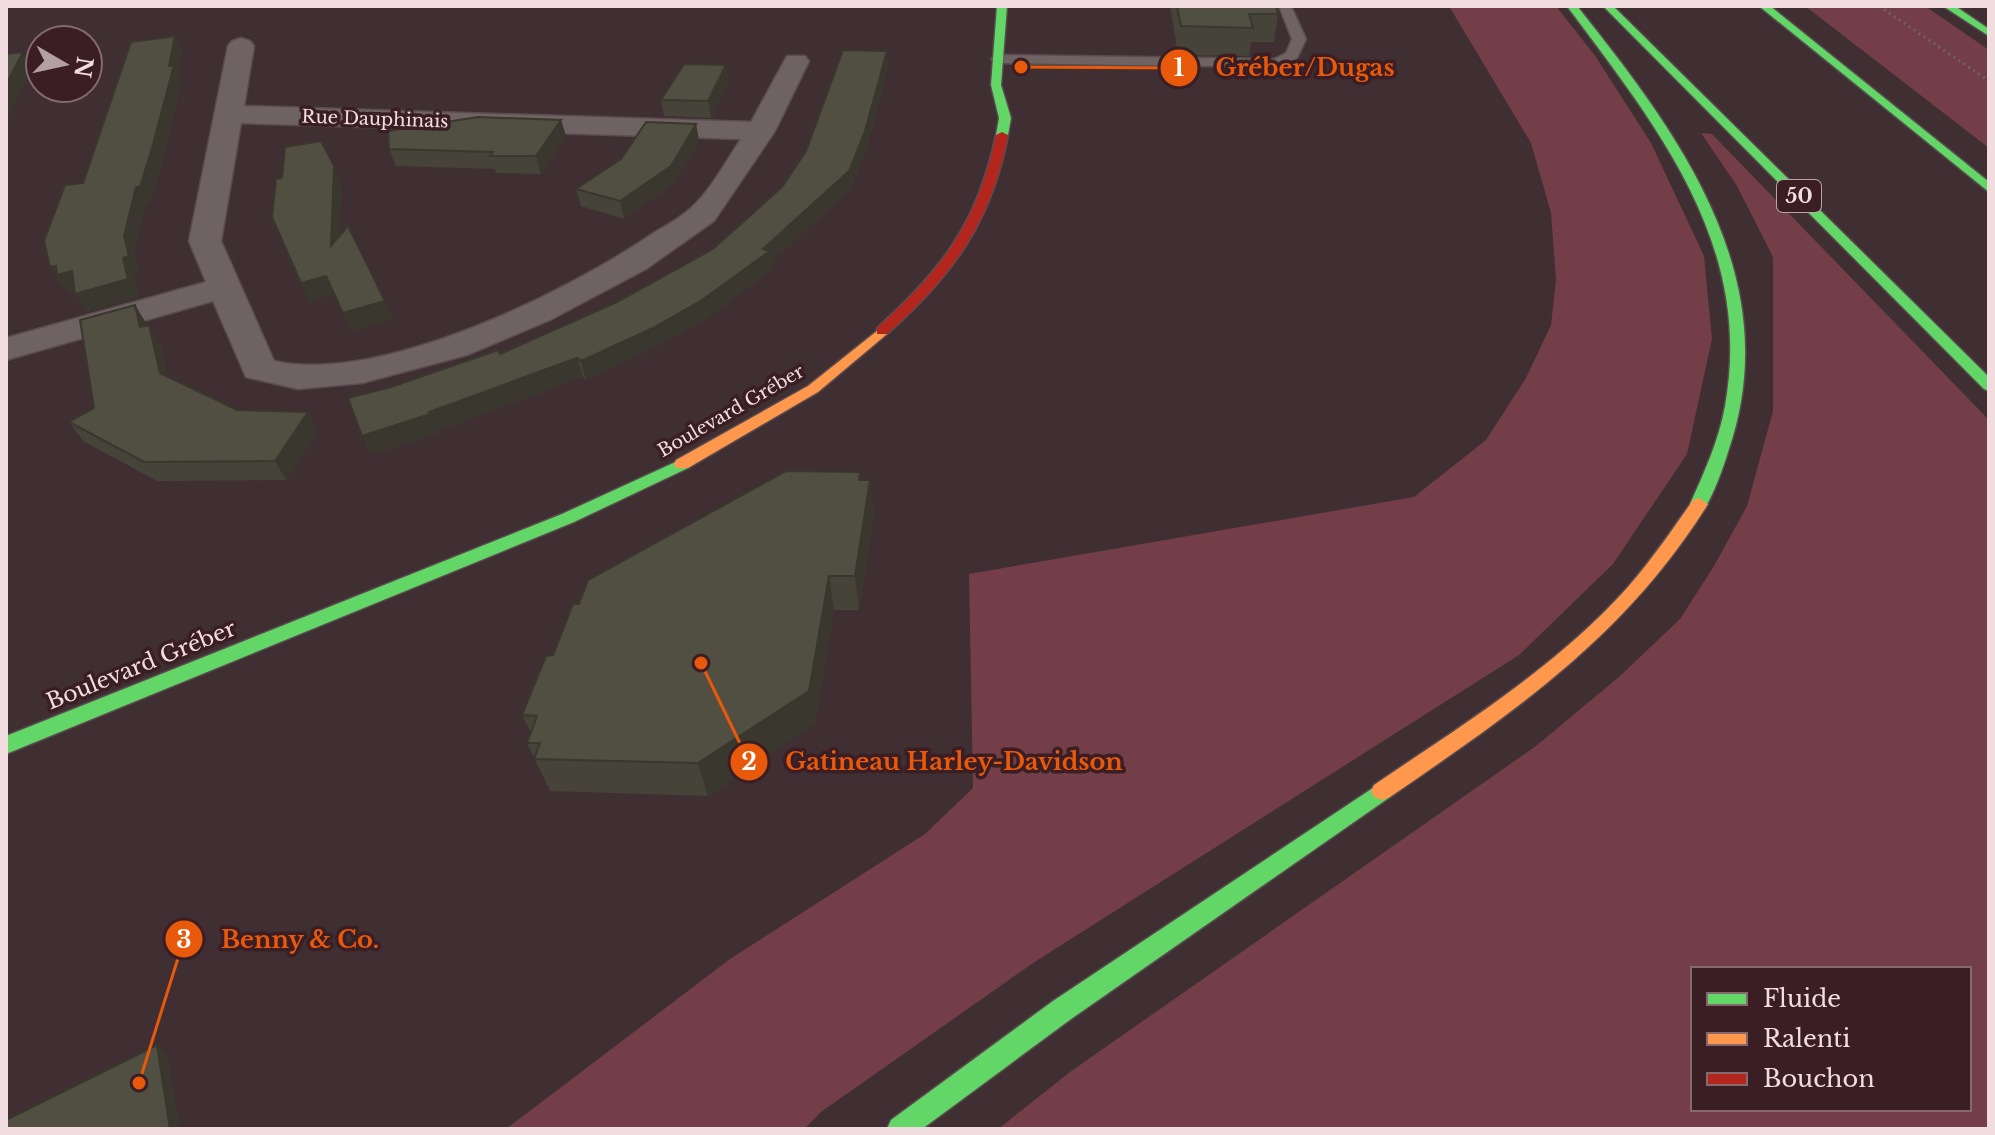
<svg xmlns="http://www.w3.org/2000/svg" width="1995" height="1135" viewBox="0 0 1995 1135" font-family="'Libre Baskerville',serif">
<rect width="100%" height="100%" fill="#3f2f32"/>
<g fill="#733e48" fill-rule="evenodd">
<polygon points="1449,6 1556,6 1596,57 1651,143 1704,256 1712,339 1687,454 1613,564 1519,655 1033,963 821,1112 804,1129 506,1129 730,959 925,834 973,788 969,574 1414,497 1486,440 1526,378 1551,325 1556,280 1551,213 1531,143"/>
<polygon points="1805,6 1925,6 1989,50 1989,148"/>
<path d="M1701 133 1712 134 1989 420V1129H998L1070 1072 1536 746 1620 676 1680 619 1714 566 1747 506 1773 411V257L1737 186ZM1693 969H1969V1109H1693Z"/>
</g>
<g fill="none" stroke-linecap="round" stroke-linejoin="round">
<g stroke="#5a4c4e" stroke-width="3">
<polygon id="lane" points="1279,6 1291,6 1306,39 1297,58 1277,67 998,63 991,59 998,55 1274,59 1286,53 1292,39"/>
</g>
<g stroke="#5a4c4e" stroke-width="3">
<path id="street" d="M241 38 250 41 254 46 244 106 751 122 787 56H805L809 61 775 131 714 221 646 269 552 319 467 355 362 383 298 389 246 377 213 301 6 360V338L206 282 189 241 228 46 232 41ZM241 123 741 139C726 161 711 190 691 208 680 218 667 225 655 232 568 292 380 385 274 361L221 241Z"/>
</g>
<g stroke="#5a4c4e" stroke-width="3">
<g id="fast">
<polygon points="997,6 1007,6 1001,85 1011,118 1008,135 1002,138 996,135 999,118 991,85"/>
<path d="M1567 6H1577C1679 134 1788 279 1728 452 1722 471 1715 491 1705 508L1699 510 1690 504C1704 473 1719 440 1725 406 1754 245 1657 127 1567 6Z"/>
<polygon points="1603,6 1613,6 1989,377 1989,391 1984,389"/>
<polygon points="1759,6 1770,6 1989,182 1989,192"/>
<polygon points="1943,6 1955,6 1989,29 1989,36"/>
<polygon points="682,459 690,464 688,468 574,522 6,754 6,736 562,514"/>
<polygon points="1382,782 1390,785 1393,791 1390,797 1071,1019 922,1129 887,1129 891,1120 1053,1001"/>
</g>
</g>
<g stroke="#5a4c4e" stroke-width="3">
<g id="slow">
<polygon points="882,327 887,328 887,334 818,392 688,468 676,468 674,464 676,460 808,386"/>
<path d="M1699 498 1708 504C1625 637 1515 711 1390 797L1382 800 1374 797 1371 791 1374 785C1462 725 1555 668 1627 588 1651 561 1672 530 1693 500Z"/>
</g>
</g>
<g stroke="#5a4c4e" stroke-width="3">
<path id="jam" d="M1002 132 1008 135C991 223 953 275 887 334H877V328C942 270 978 222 996 135Z"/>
</g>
<polyline stroke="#6e6364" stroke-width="3" stroke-dasharray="2 4" stroke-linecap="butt" points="1879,6 1989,81"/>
<use href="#lane" fill="#6e6263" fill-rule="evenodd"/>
<use href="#street" fill="#6e6263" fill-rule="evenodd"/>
<use href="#fast" fill="#63d668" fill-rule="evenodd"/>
<use href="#slow" fill="#ff974d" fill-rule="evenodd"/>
<use href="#jam" fill="#b3261e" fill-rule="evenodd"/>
</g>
<g fill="#464339">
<polygon points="1170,6 1276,6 1278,14 1274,42 1251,42 1249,56 1178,55"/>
<polygon points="887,51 888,67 867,148 851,188 772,262 773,269 706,319 658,346 586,380 583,377 438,431 439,433 371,455 391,387 500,354 617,302 713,249 782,187"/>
<polygon points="729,81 711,118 664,116 661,100"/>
<polygon points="561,120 566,136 541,174 496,173 495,169 396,166 389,149"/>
<polygon points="696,124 699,141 674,183 624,219 581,206 576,189"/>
<polygon points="135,305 146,326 160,343 168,377 237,410 308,412 318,431 286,480 157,481 83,441 69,422 94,408"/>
<polygon points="860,472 861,480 870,480 874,514 859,610 834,610 815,724 708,796 550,791 527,743 531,733 522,715 579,604"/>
</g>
<g fill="#39372e">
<polygon points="175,36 183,52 178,73 182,81 162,165 150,204 146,205 135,253 140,274 134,276 139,298 87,312 75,294 123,258 124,236 169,66"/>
<polygon points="887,51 888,67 867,148 851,188 772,262 773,269 706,319 658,346 586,380 581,361 763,249"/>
<polygon points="23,52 32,67 6,124 6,85"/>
<polygon points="726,65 729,81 711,118 708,101"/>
<polygon points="561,120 566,136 541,174 536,156"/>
<polygon points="696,124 699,141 674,183 624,219 620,201"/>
<polygon points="334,166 342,184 340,264 331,246"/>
<polygon points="56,266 72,271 83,289 69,293 64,285 62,286 50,267"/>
<polygon points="326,276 335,294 310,302 301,283"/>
<polygon points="385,301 393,319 351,332 343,313"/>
<polygon points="135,305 146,323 152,346 140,327"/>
<polygon points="149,325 160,343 172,392 160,373"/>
<polygon points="577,358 583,377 438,431 439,433 371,455 362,436"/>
<polygon points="308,412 318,431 286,480 275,461"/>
<polygon points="870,480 874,514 859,610 855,576"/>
<polygon points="829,576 834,610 815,724 708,796 698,763"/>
<polygon points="157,1045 167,1053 180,1129 170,1129"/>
</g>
<g fill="#514e42" stroke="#39372e" stroke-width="2">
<polygon points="1177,6 1276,6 1278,14 1249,14 1253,28 1181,26"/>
<polygon points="175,36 169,66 174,65 152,148 140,187 136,187 124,236 129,256 123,258 128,279 75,294 72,271 57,275 56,266 50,267 44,241 65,185 83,183 131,42"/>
<polygon points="843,50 887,51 865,131 849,171 763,249 770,251 702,300 653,328 581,361 577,358 429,412 430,414 362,436 348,398 391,387 498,350 500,354 617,302 713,249 782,187 806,151"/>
<polygon points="23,52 6,85 6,54"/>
<polygon points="684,64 726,65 708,101 661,100"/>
<polygon points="478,117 561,120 536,156 490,156 493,152 389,149 388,131"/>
<polygon points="646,122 696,124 671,166 620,201 576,189 621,159"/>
<polygon points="321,141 334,166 331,246 348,226 385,301 343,313 326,276 301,283 272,217 276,179 282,178 285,147"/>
<polygon points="135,305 140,327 149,325 160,373 237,410 308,412 275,461 144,462 69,422 94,408 80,320"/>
<polygon points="786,471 860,472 859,480 870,480 855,576 829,576 809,691 698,763 534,759 540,743 527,743 537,716 522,715 546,656 553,655 573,604 579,604 588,580"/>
<polygon points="157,1045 170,1129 6,1129 6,1120"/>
</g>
<g text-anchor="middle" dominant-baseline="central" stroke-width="7" stroke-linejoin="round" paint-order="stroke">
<g font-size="18" fill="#f1dddf" stroke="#3b1e24">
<text transform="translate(375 119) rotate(2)">Rue Dauphinais</text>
<text transform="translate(731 411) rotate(-30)">Boulevard Gréber</text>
</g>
<rect fill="#3b1e24" stroke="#baa4a7" stroke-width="2" x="1777" y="180" width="44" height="32" rx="6"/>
<g font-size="20" font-weight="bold" fill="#f1dddf">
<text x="1799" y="196">50</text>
</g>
<g font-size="22" fill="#f1dddf" stroke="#3b1e24">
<text transform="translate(141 665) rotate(-22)">Boulevard Gréber</text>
</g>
</g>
<path fill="none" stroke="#e8590c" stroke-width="3" d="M1021 67L1179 68M701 663L749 762M139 1083L184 939"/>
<g fill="#e8590c" stroke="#3b1e24" stroke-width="3">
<circle cx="1021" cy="67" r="8"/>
<circle cx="701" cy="663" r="8"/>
<circle cx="139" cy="1083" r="8"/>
<circle cx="1179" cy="68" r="20"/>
<circle cx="749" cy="762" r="20"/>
<circle cx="184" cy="939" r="20"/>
</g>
<g font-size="24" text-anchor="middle" font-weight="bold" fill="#fff">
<text x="1179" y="76">1</text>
<text x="749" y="770">2</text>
<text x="184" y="948">3</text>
</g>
<g font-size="24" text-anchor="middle" font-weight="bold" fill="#e8590c" stroke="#3b1e24" stroke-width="7" stroke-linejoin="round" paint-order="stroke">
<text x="1305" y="76">Gréber/Dugas</text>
<text x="954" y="770">Gatineau Harley-Davidson</text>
<text x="300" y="948">Benny &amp; Co.</text>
</g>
<rect width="1995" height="1135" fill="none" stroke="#f1dddf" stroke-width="16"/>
<rect x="1691" y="967" width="280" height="144" fill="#3b1e24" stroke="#846a6f" stroke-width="2"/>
<rect x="1707" y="993" width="40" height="12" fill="#63d668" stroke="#846a6f" stroke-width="2"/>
<text x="1763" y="1007" font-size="24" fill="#f1dddf">Fluide</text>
<rect x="1707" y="1033" width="40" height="12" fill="#ff974d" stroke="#846a6f" stroke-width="2"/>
<text x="1763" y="1047" font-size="24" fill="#f1dddf">Ralenti</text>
<rect x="1707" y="1073" width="40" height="12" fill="#b3261e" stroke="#846a6f" stroke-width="2"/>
<text x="1763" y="1087" font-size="24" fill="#f1dddf">Bouchon</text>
<g transform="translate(64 64) rotate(99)"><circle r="38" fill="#3b1e24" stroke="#846a6f" stroke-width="2"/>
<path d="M0-6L14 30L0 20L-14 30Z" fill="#b3a0a2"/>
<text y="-12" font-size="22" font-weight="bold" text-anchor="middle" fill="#f1dddf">N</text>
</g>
</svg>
